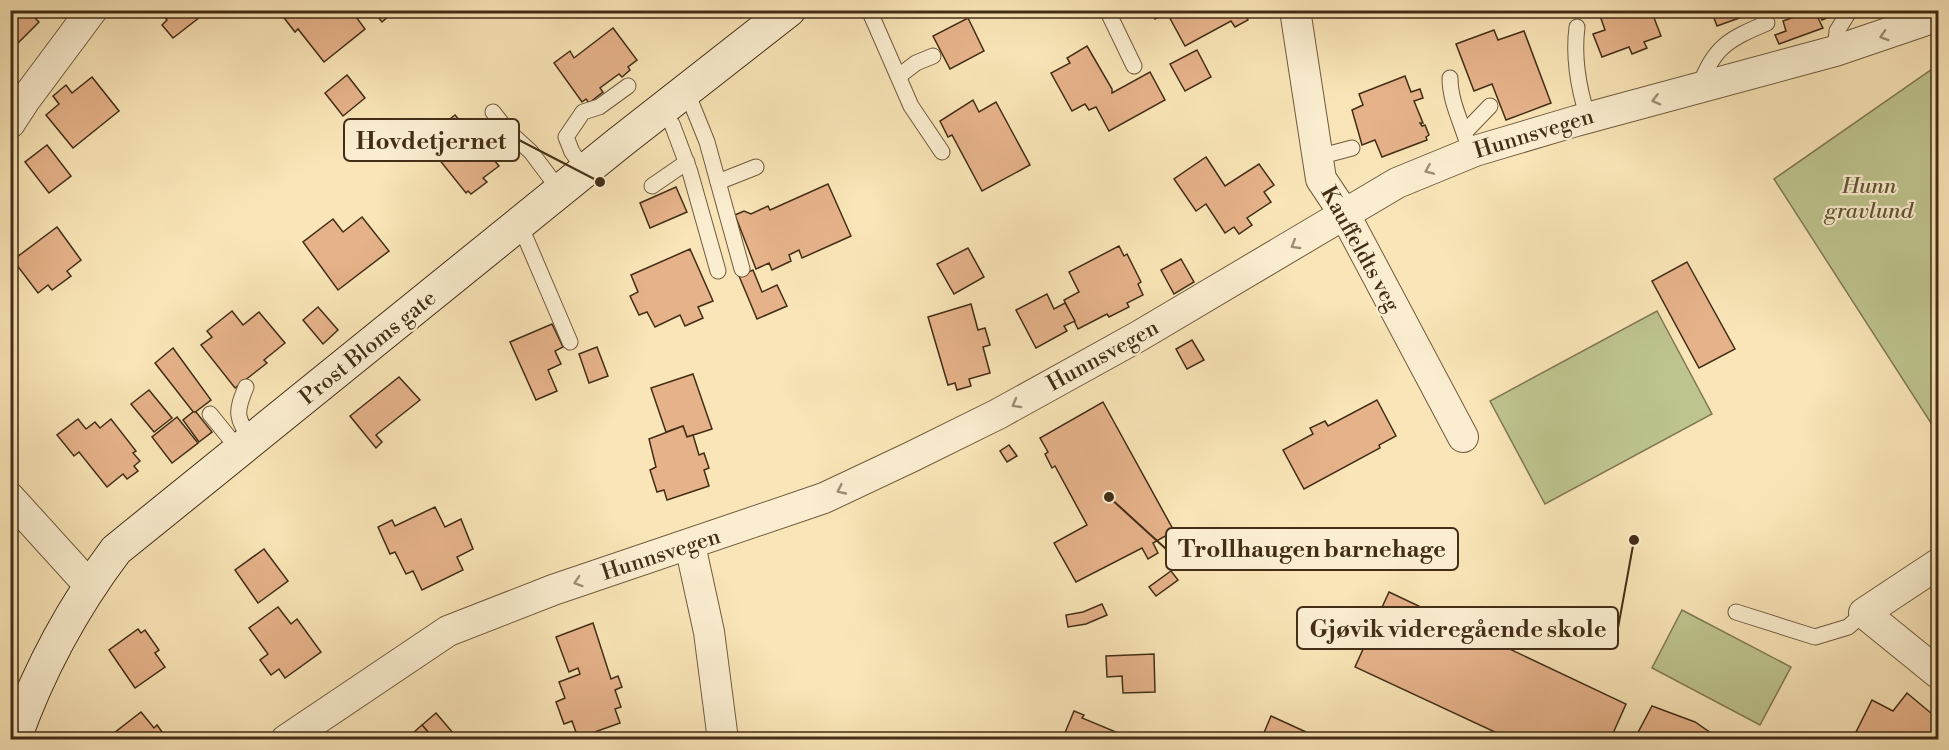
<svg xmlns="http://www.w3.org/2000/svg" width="1949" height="750" viewBox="0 0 1949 750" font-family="'Libre Bodoni',serif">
<rect width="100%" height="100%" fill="#f9e5b7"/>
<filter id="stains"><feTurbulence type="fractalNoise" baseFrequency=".00333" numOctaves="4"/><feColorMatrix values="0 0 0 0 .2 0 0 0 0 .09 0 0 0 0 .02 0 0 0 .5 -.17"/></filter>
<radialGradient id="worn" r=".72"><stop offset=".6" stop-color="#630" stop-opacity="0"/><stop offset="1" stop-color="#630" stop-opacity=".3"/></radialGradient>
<g fill="#bec48e" stroke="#807852" stroke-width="1.5">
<polygon points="1938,65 1938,434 1774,179"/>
<polygon points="1657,311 1712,414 1545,504 1490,401"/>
<polygon points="1682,610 1791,667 1760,725 1652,668"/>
</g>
<g fill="#e6b28a" stroke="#422d16" stroke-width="1.5">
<polygon points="10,10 27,10 39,22 15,46 10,42"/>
<polygon points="159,10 209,10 173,38 162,25 167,20"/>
<polygon points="278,10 351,10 365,29 324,62 298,29 295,32"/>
<polygon points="363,10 396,10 382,22 374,12 368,16"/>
<polygon points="1151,10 1244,10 1248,20 1235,27 1231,21 1185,46 1167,13 1155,19"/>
<polygon points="1598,10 1651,10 1661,36 1644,42 1647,48 1632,54 1629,47 1602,57 1593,34 1605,30"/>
<polygon points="1711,10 1740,10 1742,17 1717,26"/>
<polygon points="1814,10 1823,28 1779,44 1775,35 1786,31 1783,21"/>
<polygon points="1814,10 1835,10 1834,15 1822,20 1820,16 1817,17"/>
<polygon points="968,18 984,51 950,69 933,36"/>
<polygon points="613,28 637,60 628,67 630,70 622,77 619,74 600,88 603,92 589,103 586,99 582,102 554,63 570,51 574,58"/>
<polygon points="1494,30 1498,40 1524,31 1551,103 1506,120 1492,84 1474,91 1456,44"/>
<polygon points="1087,46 1112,89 1112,93 1150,72 1165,100 1109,131 1096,107 1089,110 1085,104 1072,111 1051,73 1070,63 1067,58"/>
<polygon points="1197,50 1211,77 1185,91 1170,64"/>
<polygon points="347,75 365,98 343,116 325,93"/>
<polygon points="1405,76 1411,92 1420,89 1423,98 1414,101 1423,123 1420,123 1422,126 1425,125 1429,135 1426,137 1427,140 1382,157 1375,140 1362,145 1352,110 1363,105 1359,94"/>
<polygon points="92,77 119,111 73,148 46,115 59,104 53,96 66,85 72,93"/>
<polygon points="973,100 979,112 996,102 1030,165 982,191 952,135 948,137 940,121"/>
<polygon points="455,115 499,166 483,178 487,182 471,194 468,191 466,193 438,158 435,160 420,142"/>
<polygon points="47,145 71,176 49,193 25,162"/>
<polygon points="1206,157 1225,186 1259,164 1274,185 1264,192 1271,202 1247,218 1252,225 1239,234 1234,227 1225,233 1206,204 1196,211 1174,179"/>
<polygon points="828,184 851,236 802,258 799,250 789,255 791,261 772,270 769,263 756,269 735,215 744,211 751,214 768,206 770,210"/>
<polygon points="676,187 687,212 650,228 640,203"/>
<polygon points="362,217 389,251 338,290 303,242 333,219 343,232"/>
<polygon points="57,227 81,260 67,271 71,276 52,290 48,285 38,293 13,260"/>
<polygon points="1119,246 1124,256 1127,254 1141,282 1138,284 1143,295 1127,303 1129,307 1109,317 1107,314 1078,329 1064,300 1079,292 1069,272"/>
<polygon points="968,248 984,277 954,294 937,264"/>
<polygon points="690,249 713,301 698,307 703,318 685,326 680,315 655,327 647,312 639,315 630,296 638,292 631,275"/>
<polygon points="1181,259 1194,282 1174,294 1161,270"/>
<polygon points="1687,262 1735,349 1699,368 1652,281"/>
<polygon points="753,270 762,292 777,285 787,306 757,319 739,276"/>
<polygon points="1047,294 1054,309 1065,303 1075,321 1064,326 1067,331 1036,348 1016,310"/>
<polygon points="971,304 978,330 985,328 990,345 983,347 990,373 969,379 971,386 957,390 955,383 948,385 928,317"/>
<polygon points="318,307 338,330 323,344 303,320"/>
<polygon points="232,311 243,325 259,312 285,343 264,360 267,363 235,388 201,345 212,337 207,331"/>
<polygon points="552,324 563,347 555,351 561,364 548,370 557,391 536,400 510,342"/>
<polygon points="1192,340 1204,360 1187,369 1176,349"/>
<polygon points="597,347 608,376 589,383 579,354"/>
<polygon points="173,348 211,400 194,413 155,363"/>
<polygon points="693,374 712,429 687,437 683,426 666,432 651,388"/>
<polygon points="399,377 420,400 376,435 382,442 376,448 350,416"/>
<polygon points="149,390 172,418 154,432 131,404"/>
<polygon points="1377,400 1396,436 1379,445 1380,448 1304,489 1283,450 1313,434 1310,428 1325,421 1328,426"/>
<polygon points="1103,402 1174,531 1153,543 1158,553 1148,559 1142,548 1076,582 1054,543 1087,525 1055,466 1052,468 1045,454 1048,452 1040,438"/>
<polygon points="193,412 196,412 212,432 199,442 183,420"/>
<polygon points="177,417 198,443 172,463 152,437"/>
<polygon points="78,419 86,429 95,422 100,428 111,419 136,451 133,453 140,461 134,466 138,471 127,479 123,474 107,487 79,452 74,456 57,435"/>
<polygon points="683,426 687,437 693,435 699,455 704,453 709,468 704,470 709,486 667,500 664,490 657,492 650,470 656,467 649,439"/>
<polygon points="1009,445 1017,456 1007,462 1000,451"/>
<polygon points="435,507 445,527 461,519 473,549 457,557 463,570 422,590 413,571 406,574 395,552 390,554 378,527 392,520 395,526"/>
<polygon points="264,549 288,581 258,603 235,570"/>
<polygon points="1171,571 1178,580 1156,596 1149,587"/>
<polygon points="1389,592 1626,704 1610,740 1512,740 1355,667"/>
<polygon points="1102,604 1107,615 1086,624 1068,627 1066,615 1083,612"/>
<polygon points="278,607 291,624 297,619 321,652 285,678 279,669 271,675 260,660 268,654 249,628"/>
<polygon points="593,623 611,679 618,676 622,687 615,690 621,707 615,709 620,723 578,738 572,721 564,724 556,702 565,698 559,682 580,674 578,668 569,672 556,637"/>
<polygon points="138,629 141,633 145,630 159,650 155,653 165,667 135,688 109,650"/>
<polygon points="1154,654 1155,692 1123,693 1122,676 1107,677 1106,656"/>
<polygon points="1907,693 1938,719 1938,740 1852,740 1872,700 1893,711"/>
<polygon points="1652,706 1695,722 1721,740 1634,740"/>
<polygon points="1074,711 1084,715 1082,718 1135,740 1062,740"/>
<polygon points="141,712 154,728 157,725 165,736 163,740 105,740"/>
<polygon points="436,713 459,740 435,740 422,725"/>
<polygon points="1271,716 1306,732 1303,740 1261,740"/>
<polygon points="422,725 435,740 405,740"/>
</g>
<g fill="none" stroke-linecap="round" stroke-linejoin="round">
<g stroke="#705b3e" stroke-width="17">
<g id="lane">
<polyline points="869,10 911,106 942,152"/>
<polyline points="1107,10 1134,66"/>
<path d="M1577 27C1573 58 1578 87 1588 118"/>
<polyline points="1835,51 1837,31 1850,10"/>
<polyline points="899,76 916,63 933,56"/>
<path d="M1450 78C1450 105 1465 128 1470 153"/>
<path d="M1699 88C1713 47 1729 39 1767 23"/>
<polyline points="686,90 707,142 742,269"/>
<polyline points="493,112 507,130 531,152 561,192"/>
<polyline points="672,124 690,172 718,271"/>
<polyline points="1465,132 1490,106"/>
<polyline points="1318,157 1352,148"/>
<polyline points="586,172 572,152 566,137 583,112 599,107 628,86"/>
<polyline points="718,182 756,167"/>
<polyline points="652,186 687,162"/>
<polyline points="520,225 570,342"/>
<path d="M246 387C235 413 236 418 252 441"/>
<polyline points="210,414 240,451"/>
<polyline points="1736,612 1815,637 1848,627 1864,613"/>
</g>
</g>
<g stroke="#705b3e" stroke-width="32">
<g id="street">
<polyline points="1295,10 1321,179 1345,215 1463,437"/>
<polyline points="10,123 25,100 92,10"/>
<polyline points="10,498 89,585"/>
<polyline points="690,545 709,632 723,740"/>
<polyline points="1938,564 1864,613 1938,673"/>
<polyline points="286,740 448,631 553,590 824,498 911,457 998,414 1139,336 1397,183 1475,151 1576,121 1835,51 1938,16"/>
</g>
</g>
<g stroke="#422d16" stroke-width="35">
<path id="secondary" d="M14 740C38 672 73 607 116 550L619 143 789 10"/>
</g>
<use href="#lane" stroke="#fbeed0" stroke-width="15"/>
<use href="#street" stroke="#fbeed0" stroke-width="30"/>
<use href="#secondary" stroke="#fbeed0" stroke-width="33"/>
</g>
<defs><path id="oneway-chevron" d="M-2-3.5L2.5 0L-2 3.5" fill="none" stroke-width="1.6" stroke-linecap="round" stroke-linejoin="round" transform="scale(1.5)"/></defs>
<g stroke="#9e8e73">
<use href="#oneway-chevron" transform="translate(1884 36) rotate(162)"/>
<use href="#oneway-chevron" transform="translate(1656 100) rotate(166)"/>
<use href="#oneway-chevron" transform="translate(1429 170) rotate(157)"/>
<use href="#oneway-chevron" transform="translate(1295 245) rotate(149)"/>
<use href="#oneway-chevron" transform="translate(1016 404) rotate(151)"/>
<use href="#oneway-chevron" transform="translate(841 490) rotate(155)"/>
<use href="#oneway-chevron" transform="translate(578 582) rotate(162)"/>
</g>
<g text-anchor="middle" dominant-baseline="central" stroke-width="4.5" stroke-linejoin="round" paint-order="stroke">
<g font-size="22" fill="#422d16" stroke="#fbeed0">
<text transform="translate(1534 134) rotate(-17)">Hunnsvegen</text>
<text transform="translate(1360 249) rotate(61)">Kauffeldts veg</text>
<text transform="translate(368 348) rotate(-39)">Prost Bloms gate</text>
<text transform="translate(1103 356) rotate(-29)">Hunnsvegen</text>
<text transform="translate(661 555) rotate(-18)">Hunnsvegen</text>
</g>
<g font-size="22" font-style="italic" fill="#615334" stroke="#fbeed0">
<text x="1869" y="186">Hunn<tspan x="1869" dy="25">gravlund</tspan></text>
</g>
</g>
<path fill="none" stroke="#422d16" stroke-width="2" d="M600 182L519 140M1109 497L1166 549M1634 540L1618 628"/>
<g fill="#422d16" stroke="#fbeed0" stroke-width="2">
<circle cx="600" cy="182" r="6"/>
<circle cx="1109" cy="497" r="6"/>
<circle cx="1634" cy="540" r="6"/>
</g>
<g fill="#fbeed0" stroke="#422d16" stroke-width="2">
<rect x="344" y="119" width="175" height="42" rx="6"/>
<rect x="1166" y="528" width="292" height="42" rx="6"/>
<rect x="1297" y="607" width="321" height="42" rx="6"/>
</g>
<g font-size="24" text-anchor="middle" font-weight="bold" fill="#422d16">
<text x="431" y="149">Hovdetjernet</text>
<text x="1312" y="557">Trollhaugen barnehage</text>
<text x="1458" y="637">Gjøvik videregående skole</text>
</g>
<rect width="1949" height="750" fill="none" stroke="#f9e5b7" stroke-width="36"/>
<rect x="12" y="12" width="1925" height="726" fill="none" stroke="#422d16" stroke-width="3"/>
<rect x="18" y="18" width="1913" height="714" fill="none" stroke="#422d16" stroke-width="1.5"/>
<rect width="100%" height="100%" filter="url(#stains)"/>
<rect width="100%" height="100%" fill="url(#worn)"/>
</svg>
